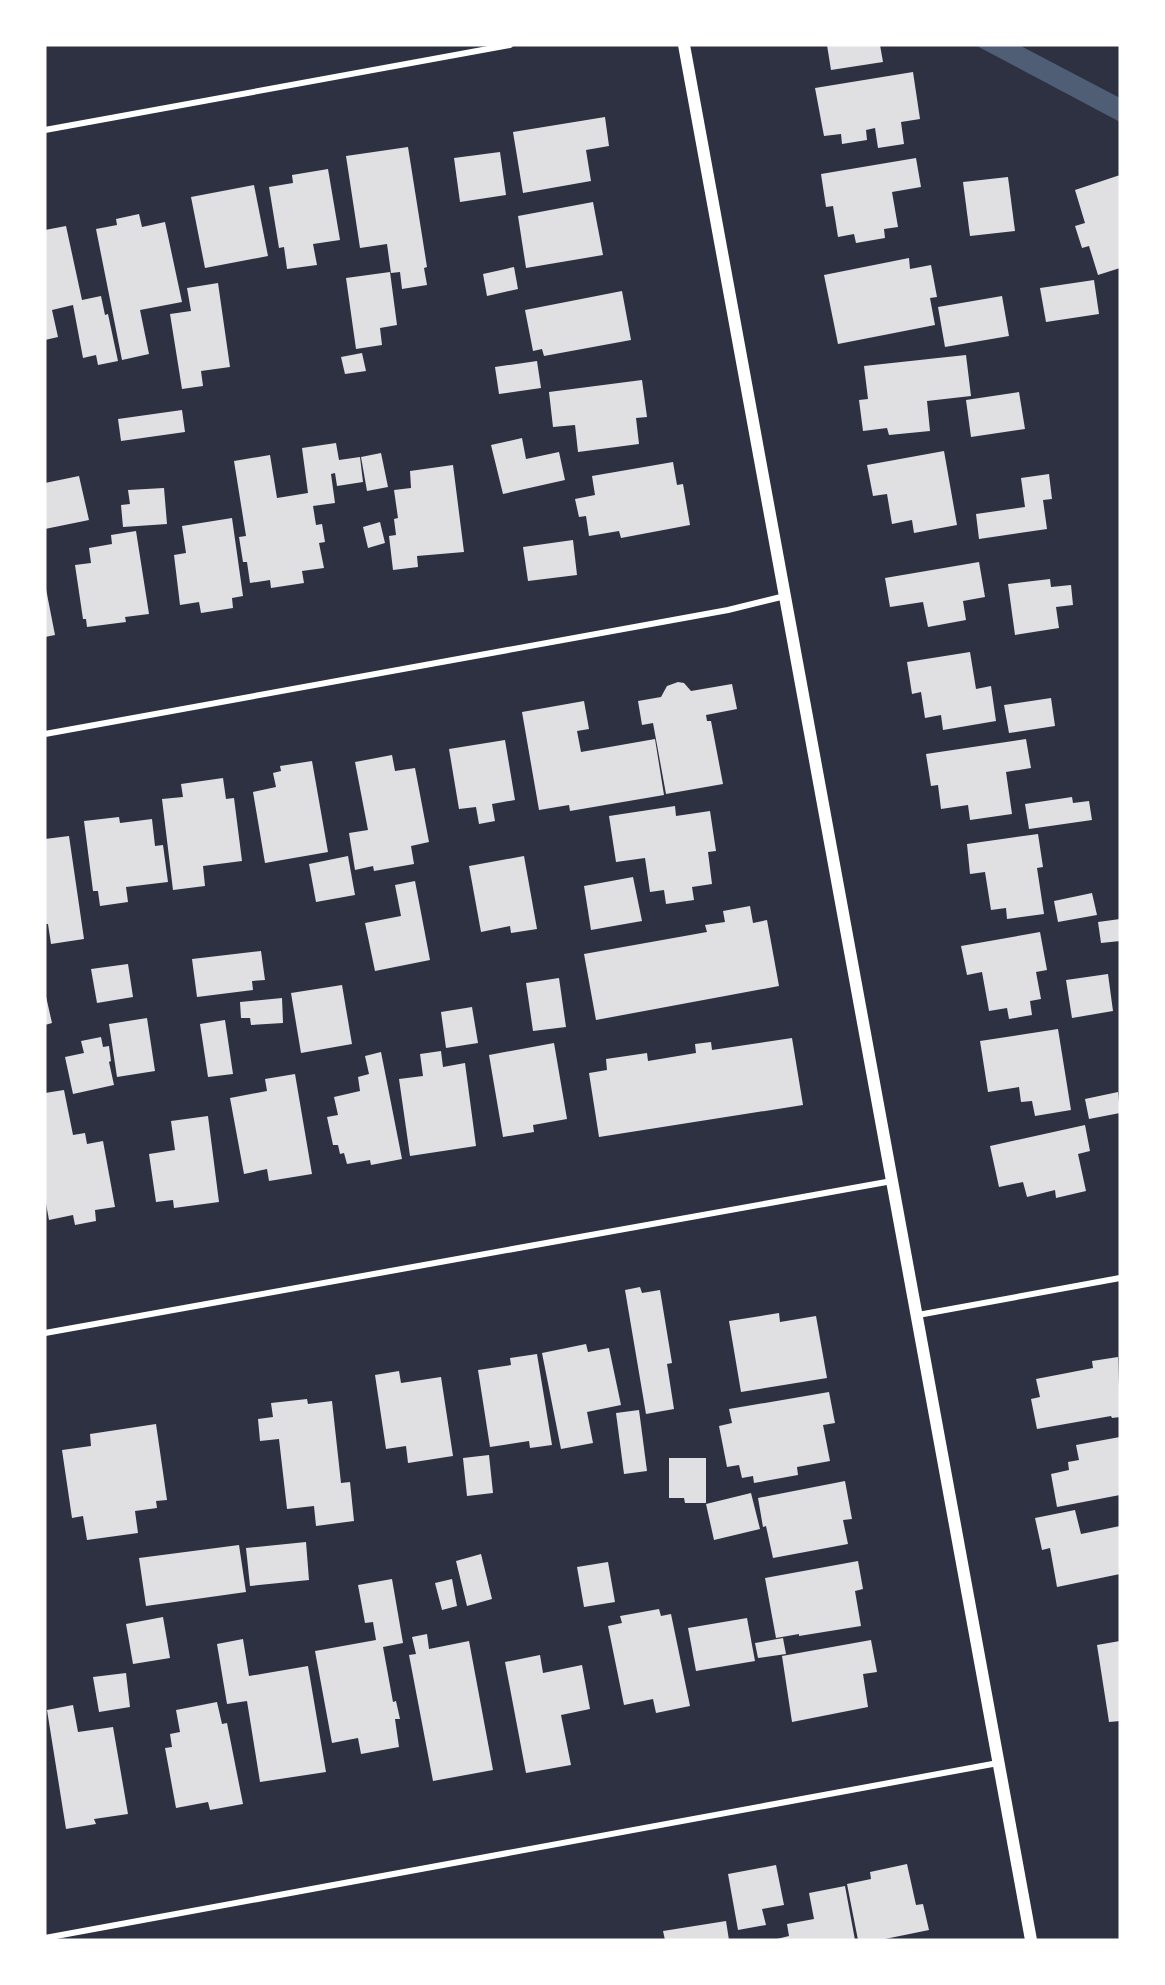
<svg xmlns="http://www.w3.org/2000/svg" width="1165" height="1985" viewBox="0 0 1165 1985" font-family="Rubik,sans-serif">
<rect width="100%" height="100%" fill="#2d3142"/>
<polygon fill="#4f5d75" points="975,45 1019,45 1120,98 1120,122"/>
<g fill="#e0e0e3">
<polygon points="827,45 880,45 883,62 831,70"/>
<polygon points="913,72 920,119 901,122 904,144 878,148 875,128 866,130 867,140 842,144 841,134 824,136 815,88"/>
<polygon points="605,117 609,146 586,150 591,181 523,193 513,132"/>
<polygon points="408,147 427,267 424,268 427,285 402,289 400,272 391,273 387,244 360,248 346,156"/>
<polygon points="500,152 506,195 460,202 454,158"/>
<polygon points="916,158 921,187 892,192 898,227 884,229 885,238 856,243 854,234 838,237 833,206 826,207 821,174"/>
<polygon points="328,169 340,240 313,244 317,265 287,269 284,247 279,248 269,187 293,183 292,175"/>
<polygon points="1120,175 1120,268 1098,275 1089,246 1082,248 1075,226 1085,223 1075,190"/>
<polygon points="1008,177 1015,231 970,236 963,182"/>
<polygon points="254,185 268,256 205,268 191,197"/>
<polygon points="593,202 603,255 526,268 518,216"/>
<polygon points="139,214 142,227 165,222 182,302 140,310 149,354 122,360 96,229 117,225 116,219"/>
<polygon points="66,226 82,300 101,296 105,315 108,314 118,361 98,365 96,355 83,358 73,305 52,310 58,337 45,340 45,230"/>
<polygon points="909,258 910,269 931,265 937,297 930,298 935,325 838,344 824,275"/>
<polygon points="514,267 518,289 487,296 483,274"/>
<polygon points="390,272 397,325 380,328 382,345 356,349 346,278"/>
<polygon points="1094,280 1099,314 1046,322 1040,288"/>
<polygon points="218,283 230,367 201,371 203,386 182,389 170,314 191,311 187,288"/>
<polygon points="622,291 631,340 544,356 542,349 533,351 525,310"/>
<polygon points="1002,296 1009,336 945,347 938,307"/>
<polygon points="362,353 366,371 345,374 341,357"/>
<polygon points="966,355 971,396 927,401 930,431 889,435 887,428 863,431 859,400 868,399 864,366"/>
<polygon points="537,361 541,388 499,394 495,367"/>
<polygon points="642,380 647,417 636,418 639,444 578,452 575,425 553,427 549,392"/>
<polygon points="1019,392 1025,429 971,437 966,400"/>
<polygon points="182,410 185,432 121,441 118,419"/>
<polygon points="522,438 526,459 559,452 565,480 503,494 491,445"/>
<polygon points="336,443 339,460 360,457 363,482 337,486 335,473 331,474 335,503 313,506 316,525 322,524 325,542 319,543 324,568 302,571 304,583 271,588 270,580 250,583 247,562 243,562 239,537 246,536 234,461 270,455 277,498 308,493 302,448"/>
<polygon points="944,451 957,525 914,533 912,520 892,524 887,494 873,496 867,465"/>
<polygon points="381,453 388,487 367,491 361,457"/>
<polygon points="673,462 677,485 683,484 690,525 621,538 619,531 589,536 586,516 579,517 575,499 595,495 592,476"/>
<polygon points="453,465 464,552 417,556 418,567 393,570 389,536 396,535 394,519 398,518 394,490 411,488 410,471"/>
<polygon points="1049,474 1052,499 1043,500 1047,529 979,539 976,514 1025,507 1021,478"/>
<polygon points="79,476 89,520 45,529 45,483"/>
<polygon points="164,488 167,524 123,527 121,505 130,504 128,490"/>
<polygon points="232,518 243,596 232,598 233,608 201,613 199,602 180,605 174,555 186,553 182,526"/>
<polygon points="380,522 385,543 368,548 363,527"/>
<polygon points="136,531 149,614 125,617 126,622 87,627 86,619 83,619 75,565 91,563 89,548 112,544 111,535"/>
<polygon points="573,540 577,575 528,581 523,547"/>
<polygon points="979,562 985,597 963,601 966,620 928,627 923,602 890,607 885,578"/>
<polygon points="1050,579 1051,587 1071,585 1073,605 1056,607 1059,628 1015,635 1008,584"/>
<polygon points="45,584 55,635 45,637"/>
<polygon points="970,652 976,689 991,686 996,721 943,730 941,715 925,718 921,692 912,694 907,662"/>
<polygon points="678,682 684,683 691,691 732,684 737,709 706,715 707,721 711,721 723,784 666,794 653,723 642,725 638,701 661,697 667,686"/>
<polygon points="1051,698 1055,726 1009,733 1004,705"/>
<polygon points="584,701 589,729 577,731 581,752 655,739 664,795 570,811 569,805 539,810 522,712"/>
<polygon points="1026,739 1031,768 1006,772 1012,814 970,820 968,805 941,809 938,785 931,786 926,754"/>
<polygon points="505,740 515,800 492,804 495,821 479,824 476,807 459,809 449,749"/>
<polygon points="392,755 395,771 415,768 429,842 411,846 414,864 374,871 373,866 355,870 349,833 368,830 355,762"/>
<polygon points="312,761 328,852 265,863 253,792 276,787 273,773 281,771 280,766"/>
<polygon points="223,778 226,799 234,798 242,861 203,866 205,886 173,890 162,799 183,797 181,784"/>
<polygon points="1072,797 1073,803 1089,801 1092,820 1029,829 1025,804"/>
<polygon points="675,806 676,816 710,811 716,851 708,852 712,884 692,887 694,900 666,904 664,890 650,892 645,858 616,862 609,816"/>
<polygon points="119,817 120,823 152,819 155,846 163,845 168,882 126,887 128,902 100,906 98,891 93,891 84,821"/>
<polygon points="1038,834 1043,867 1037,868 1044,914 1007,919 1006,908 991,910 985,872 970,874 967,844"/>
<polygon points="69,836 84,939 51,944 48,924 45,924 45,839"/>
<polygon points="348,856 355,895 316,902 309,864"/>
<polygon points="524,856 537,929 511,933 510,926 481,932 469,866"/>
<polygon points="633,877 642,921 591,930 584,886"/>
<polygon points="415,881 430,960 375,971 365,923 401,916 395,885"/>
<polygon points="1092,893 1097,915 1058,922 1054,901"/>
<polygon points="750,906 753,923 767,920 779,986 596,1020 584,954 707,932 705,925 725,922 723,911"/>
<polygon points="1120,919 1120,941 1101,943 1098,922"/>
<polygon points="1040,932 1047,970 1036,972 1041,999 1030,1001 1032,1015 1009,1019 1007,1008 989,1011 982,972 967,975 961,946"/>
<polygon points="261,951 265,980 252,981 253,990 197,997 192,959"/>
<polygon points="128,964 133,997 97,1003 91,969"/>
<polygon points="1108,974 1113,1011 1072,1018 1066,980"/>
<polygon points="559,978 566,1027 533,1031 526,983"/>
<polygon points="342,985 352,1044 301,1053 291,993"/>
<polygon points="45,992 52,1023 45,1025"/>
<polygon points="282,998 283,1023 251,1025 250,1018 241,1018 240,1002"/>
<polygon points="472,1007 478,1043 446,1048 441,1012"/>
<polygon points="147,1018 155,1071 117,1077 109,1024"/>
<polygon points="225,1020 233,1074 208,1077 200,1024"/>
<polygon points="1058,1029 1071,1110 1035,1116 1032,1101 1021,1102 1019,1087 988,1092 980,1041"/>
<polygon points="101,1037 103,1047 109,1046 111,1061 109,1062 114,1085 73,1094 65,1057 84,1053 81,1041"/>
<polygon points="792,1038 803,1105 599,1137 589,1073 607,1070 606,1059 647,1053 648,1061 696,1053 695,1044 711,1042 712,1050"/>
<polygon points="554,1043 567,1119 533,1125 534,1132 503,1137 489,1055"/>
<polygon points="441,1051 443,1067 465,1063 476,1146 410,1156 399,1079 423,1076 420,1054"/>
<polygon points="381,1052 402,1159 371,1165 370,1160 347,1164 344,1153 340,1154 338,1145 333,1145 327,1117 338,1115 334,1097 360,1091 358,1077 369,1074 365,1056"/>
<polygon points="295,1074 312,1174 269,1181 267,1169 244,1174 230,1098 267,1091 265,1079"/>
<polygon points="64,1090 73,1135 85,1133 87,1144 103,1141 115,1207 95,1210 96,1221 75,1225 73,1215 49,1220 45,1198 45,1093"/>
<polygon points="1118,1092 1120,1113 1089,1119 1085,1099"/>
<polygon points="208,1116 219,1202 174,1208 173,1200 156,1202 149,1154 175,1150 171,1121"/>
<polygon points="1085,1125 1090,1151 1078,1154 1086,1191 1056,1198 1055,1190 1027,1197 1023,1182 999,1187 990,1146"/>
<polygon points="640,1287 642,1293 660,1290 672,1363 667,1364 674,1409 646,1414 625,1290"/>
<polygon points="779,1313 780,1322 816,1316 827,1378 741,1392 729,1321"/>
<polygon points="586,1344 588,1352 609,1348 621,1405 587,1412 593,1443 561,1449 542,1353"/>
<polygon points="537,1354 552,1445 530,1448 529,1441 490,1447 478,1370 511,1365 510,1358"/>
<polygon points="1118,1357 1120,1417 1112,1418 1111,1416 1037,1429 1031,1399 1040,1397 1036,1379 1093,1368 1092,1361"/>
<polygon points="399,1371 401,1383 441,1377 453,1456 408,1463 406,1446 386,1449 375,1375"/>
<polygon points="829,1392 835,1423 823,1425 830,1461 797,1467 798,1475 754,1483 753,1476 742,1478 739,1465 727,1467 719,1426 732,1423 729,1409"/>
<polygon points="307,1399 308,1404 332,1401 341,1483 350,1482 354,1521 316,1526 314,1506 287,1509 279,1439 260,1441 258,1419 273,1417 271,1403"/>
<polygon points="639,1410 647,1471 624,1474 616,1413"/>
<polygon points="156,1424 167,1500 156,1501 157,1508 135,1511 138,1533 87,1540 83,1516 72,1518 62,1450 91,1446 90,1434"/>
<polygon points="1120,1437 1120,1495 1057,1507 1051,1474 1069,1470 1068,1462 1079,1460 1076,1445"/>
<polygon points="489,1455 493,1493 467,1496 463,1458"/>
<polygon points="669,1458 706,1458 706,1503 685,1503 684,1498 669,1498"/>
<polygon points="845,1481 852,1519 843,1520 848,1544 773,1558 766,1526 763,1527 758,1498"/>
<polygon points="751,1493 760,1529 714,1540 706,1504"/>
<polygon points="1075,1510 1081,1534 1120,1526 1120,1574 1057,1587 1050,1548 1042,1550 1035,1518"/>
<polygon points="306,1542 309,1580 250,1586 246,1548"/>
<polygon points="239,1545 246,1592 146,1606 139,1558"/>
<polygon points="481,1554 492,1599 467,1606 456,1561"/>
<polygon points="858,1561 863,1589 855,1591 861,1626 799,1636 799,1634 776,1638 765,1578"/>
<polygon points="608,1562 615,1602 584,1607 577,1567"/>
<polygon points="392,1579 403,1643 383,1647 393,1702 396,1701 400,1719 395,1719 399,1747 361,1754 358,1738 332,1743 315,1651 376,1640 373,1622 365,1623 358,1585"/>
<polygon points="452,1579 457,1606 442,1610 435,1583"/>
<polygon points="659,1609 661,1616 671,1614 690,1706 656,1713 653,1699 624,1705 608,1626 622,1623 620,1616"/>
<polygon points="163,1617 170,1658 133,1664 126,1624"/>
<polygon points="747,1618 755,1661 696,1671 688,1628"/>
<polygon points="427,1634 429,1649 469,1641 493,1770 433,1781 409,1655 416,1654 412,1637"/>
<polygon points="783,1638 786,1654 758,1658 755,1643"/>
<polygon points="243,1639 249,1676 308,1666 326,1772 260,1782 247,1701 227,1704 217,1644"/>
<polygon points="871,1640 877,1672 863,1674 868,1707 792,1722 782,1656"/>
<polygon points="1120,1641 1120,1721 1109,1722 1097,1645"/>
<polygon points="540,1655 543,1673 582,1665 590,1709 561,1715 571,1765 526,1773 505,1662"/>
<polygon points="126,1673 130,1707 99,1712 93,1677"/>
<polygon points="217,1702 222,1724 227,1723 243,1804 210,1810 208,1802 176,1808 165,1748 172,1747 170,1734 180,1732 176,1710"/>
<polygon points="73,1705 78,1732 113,1727 128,1814 94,1819 96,1824 66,1829 47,1710"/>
<polygon points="907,1864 916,1905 923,1904 929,1930 880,1940 858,1940 847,1884 871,1879 870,1872"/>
<polygon points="776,1865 784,1905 762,1909 766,1925 738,1930 728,1874"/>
<polygon points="845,1886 855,1940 773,1940 789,1936 787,1924 814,1919 809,1893"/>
<polygon points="726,1921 729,1940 665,1940 663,1931"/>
</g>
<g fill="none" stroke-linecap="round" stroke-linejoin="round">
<g stroke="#fff" stroke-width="6">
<polyline points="45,130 510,45"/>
<polyline points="45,734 728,610 785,596"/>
<polyline points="918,1315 1120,1278"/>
<polyline points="45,1333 892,1181"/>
<polyline points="45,1938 998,1763"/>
</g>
<polyline stroke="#fff" stroke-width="12" points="684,45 1031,1940"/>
</g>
<rect width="1165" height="1985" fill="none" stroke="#ffffff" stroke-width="93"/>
</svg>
